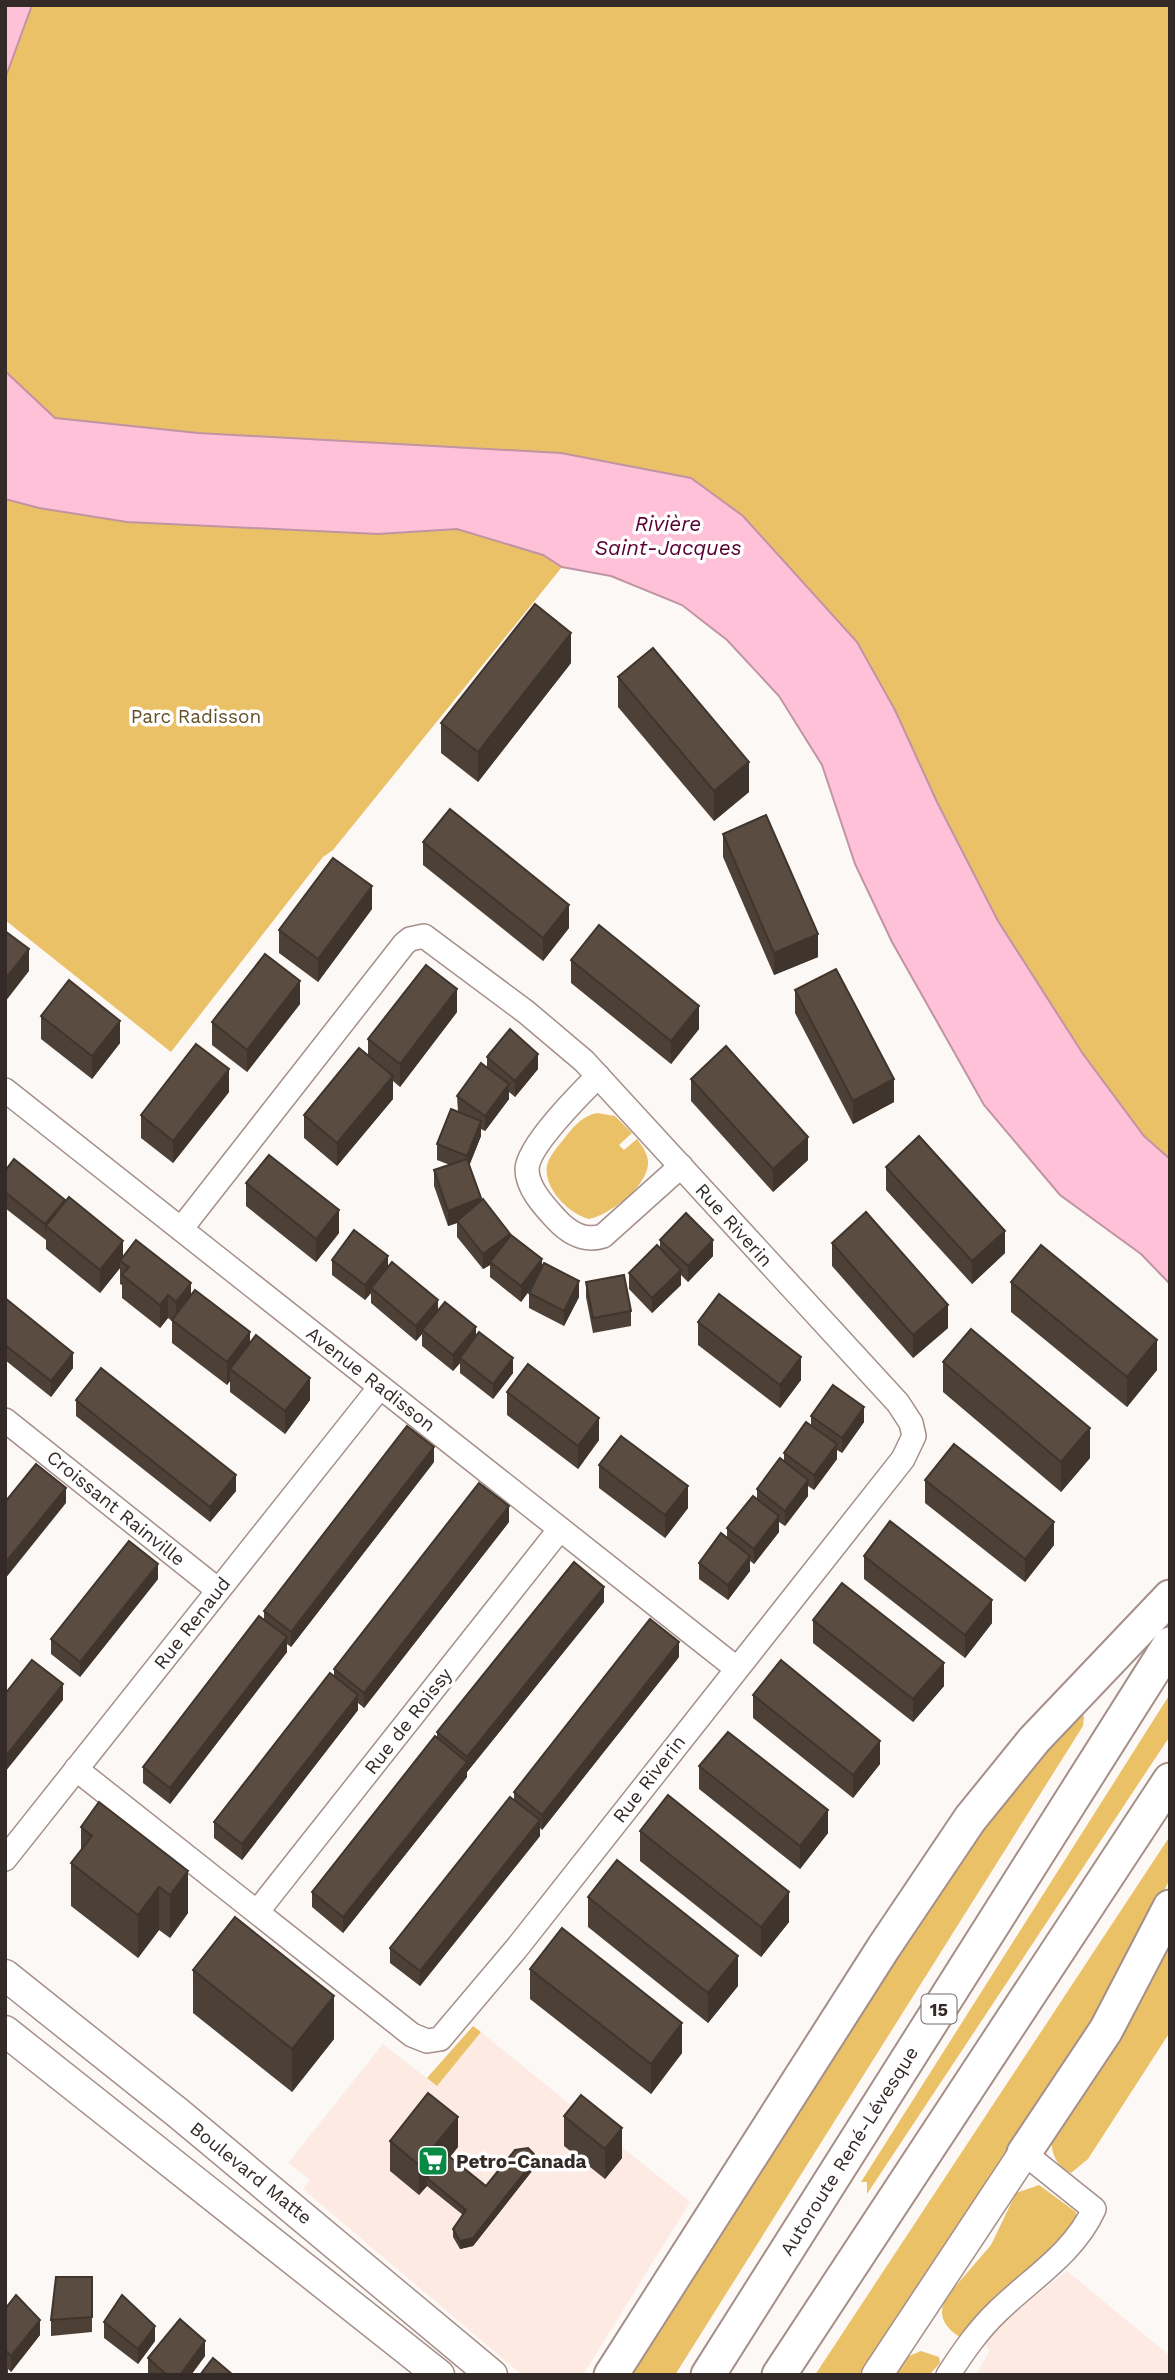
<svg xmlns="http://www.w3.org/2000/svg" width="1175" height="2380" viewBox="0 0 1175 2380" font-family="'Work Sans',sans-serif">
<rect width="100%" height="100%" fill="#fcf8f6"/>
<g fill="#fdeae3">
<polygon points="481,2032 690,2202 583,2375 522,2375 303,2189 310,2180 288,2163 383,2044 437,2086"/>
<polygon points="1067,2271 1170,2356 1170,2375 976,2375 990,2350 986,2346 989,2338 1013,2313"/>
</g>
<g fill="#ebc168">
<polygon points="32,5 1170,5 1170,1159 1144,1136 1083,1054 998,921 937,802 895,710 857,642 743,516 691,478 561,453 198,433 55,418 5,371 5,79"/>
<polygon points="5,499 39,508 127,522 378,534 457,529 543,555 562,567 333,850 323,857 171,1052 5,920"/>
<path d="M597 1113 615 1116 632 1133 619 1145 624 1150 637 1139C642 1146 649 1155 648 1164 647 1187 609 1215 589 1219 568 1214 540 1185 548 1162 552 1152 561 1143 567 1135 576 1124 583 1116 597 1113Z"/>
<polygon points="1170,1694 1170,1736 867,2194 867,2182 861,2182"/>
<polygon points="1080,1711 1084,1717 1083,1726 675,2375 626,2375 971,1835"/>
<polygon points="1170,1836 1170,1879 1122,1974 862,2375 815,2375"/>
<path d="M1170 1938V2032L1088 2159 1071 2173C1057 2166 1053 2157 1051 2142Z"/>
<polygon points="473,2026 481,2032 437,2086 427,2078"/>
<path d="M1039 2185 1076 2212V2221L961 2338C944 2327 936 2315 947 2296L991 2245 1016 2193Z"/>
<polygon points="921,2351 939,2357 940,2363 929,2375 896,2375 909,2356"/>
</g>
<g fill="#fec1d8" stroke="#c194a3" stroke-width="2">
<polygon points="5,5 32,5 5,79"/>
<polygon points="5,371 55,418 198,433 561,453 691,478 743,516 857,642 895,710 937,802 998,921 1083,1054 1144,1136 1170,1159 1170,1284 1141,1254 1060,1195 984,1105 892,942 855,864 822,765 779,696 727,640 682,605 611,576 562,567 543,555 457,529 378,534 127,522 39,508 5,499"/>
</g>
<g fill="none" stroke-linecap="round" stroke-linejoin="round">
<g stroke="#a58f88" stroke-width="26">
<g id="minor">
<path d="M598 1076C581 1093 528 1146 527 1169 527 1188 544 1206 556 1219 569 1233 584 1242 603 1236L681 1166"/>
<polyline points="5,1090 736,1668"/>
<polyline points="5,1420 218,1590"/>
<polyline points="76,1769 412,2035 427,2041 440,2039 516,1949 903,1459 914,1436 911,1423 898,1403 584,1061 526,1012 424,936 410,939 404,944 181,1229"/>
<polyline points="5,1859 380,1387"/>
<polyline points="257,1912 560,1529"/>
<path d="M948 2375C963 2352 978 2330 998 2311 1032 2278 1074 2253 1094 2209L1024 2153"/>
</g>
</g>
<g stroke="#a58f88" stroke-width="33">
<g id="major">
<polyline points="5,1975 178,2113 492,2375"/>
<polyline points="5,2031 439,2375"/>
<polyline points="877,2375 1024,2153"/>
</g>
</g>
<g stroke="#a58f88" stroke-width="37">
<g id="highway">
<polyline points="1024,2153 1106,2030 1170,1907"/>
<polyline points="611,2375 884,1947 970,1819 1034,1740 1170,1597"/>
<polyline points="708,2375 1170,1644"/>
<polyline points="779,2375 1170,1780"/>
</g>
</g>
<use href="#minor" stroke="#fff" stroke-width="23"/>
<use href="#major" stroke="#fff" stroke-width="30"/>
<use href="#highway" stroke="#fff" stroke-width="33"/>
</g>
<g fill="#4d4137">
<polygon points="571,663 478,782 441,753 441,723"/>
<polygon points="618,677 749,792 714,821 618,707"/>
<polygon points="723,834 818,957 774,975 723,857"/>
<polygon points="423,842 569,928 543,961 423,865"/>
<polygon points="372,909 318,982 279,953 279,930"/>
<polygon points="571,960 699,1029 671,1064 571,983"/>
<polygon points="795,990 894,1102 853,1124 795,1013"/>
<polygon points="300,1004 247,1072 212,1045 212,1022"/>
<polygon points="457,1012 400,1087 393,1081 393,1099 337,1166 304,1138 304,1115 368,1055 368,1039"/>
<polygon points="41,1016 120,1043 92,1079 41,1039"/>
<polygon points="487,1057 538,1069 515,1097 509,1092 509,1099 485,1131 481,1129 481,1136 469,1166 481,1201 510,1236 542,1267 579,1297 564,1326 529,1308 529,1293 530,1289 521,1302 490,1277 490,1265 483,1269 457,1237 457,1223 448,1226 434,1186 434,1170 450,1165 437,1160 437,1144 458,1112 457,1096 487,1067"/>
<polygon points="691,1079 808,1160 773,1192 691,1101"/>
<polygon points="229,1092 173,1163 141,1138 141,1115"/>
<polygon points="886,1167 1005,1253 972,1284 886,1190"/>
<polygon points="5,1171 65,1202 123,1257 191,1296 250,1343 310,1400 285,1434 230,1392 230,1381 227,1385 172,1343 172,1321 168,1318 160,1328 122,1298 122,1285 120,1284 120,1268 100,1293 46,1249 46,1240 5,1208"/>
<polygon points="246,1183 339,1233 316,1262 246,1206"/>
<polygon points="660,1240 713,1256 688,1282 681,1275 681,1285 652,1313 629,1289 629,1273 660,1249"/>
<polygon points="832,1243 948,1328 913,1358 832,1266"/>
<polygon points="332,1260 388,1268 438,1310 476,1337 513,1373 493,1399 460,1373 460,1363 453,1371 422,1346 422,1334 416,1341 371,1303 371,1293 365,1300 332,1275"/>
<polygon points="586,1282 631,1311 631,1326 593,1333 586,1297"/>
<polygon points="1011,1282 1157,1370 1127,1407 1011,1312"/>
<polygon points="5,1298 73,1368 51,1397 5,1360"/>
<polygon points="698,1322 801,1380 780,1408 698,1345"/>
<polygon points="943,1362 1090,1458 1061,1492 943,1392"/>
<polygon points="507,1392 599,1440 578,1469 507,1415"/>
<polygon points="76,1400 236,1491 210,1522 76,1416"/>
<polygon points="811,1416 864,1422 842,1453 837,1450 837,1459 814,1490 808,1486 808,1496 785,1526 779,1522 779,1532 754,1564 750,1561 750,1571 728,1600 699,1579 699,1563 727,1538 727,1528 757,1499 757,1489 784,1461 784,1453 811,1425"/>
<polygon points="434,1462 291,1647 287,1644 287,1652 170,1804 143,1783 143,1767 264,1619 264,1611"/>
<polygon points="599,1465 688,1508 665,1538 599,1488"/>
<polygon points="925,1480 1054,1545 1025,1582 925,1503"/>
<polygon points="509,1522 364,1708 358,1703 358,1710 242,1860 214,1838 214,1822 334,1677 334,1669"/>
<polygon points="864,1556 992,1623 965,1658 864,1579"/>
<polygon points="158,1579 80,1677 51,1654 51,1639"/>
<polygon points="604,1602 467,1772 467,1777 343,1933 312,1907 312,1892 437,1738 437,1732"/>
<polygon points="813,1620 944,1686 913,1722 813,1643"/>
<polygon points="679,1657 542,1830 540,1828 540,1836 420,1986 390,1963 390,1948 514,1800 514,1792"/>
<polygon points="753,1695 880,1764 853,1798 753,1718"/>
<polygon points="699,1766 828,1833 800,1869 699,1789"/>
<polygon points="99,1802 188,1913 170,1938 159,1930 138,1958 71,1906 71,1863 81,1850 81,1827"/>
<polygon points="640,1831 789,1922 761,1957 640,1861"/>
<polygon points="588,1897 738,1986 708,2023 588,1927"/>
<polygon points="530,1969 682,2053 651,2094 530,1999"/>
<polygon points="193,1970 334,2039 292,2092 193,2013"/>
<polygon points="564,2116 622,2158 605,2179 564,2146"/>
<polygon points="390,2141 458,2147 450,2157 486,2186 534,2162 532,2171 473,2246 460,2249 453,2237 453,2229 463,2215 427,2186 419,2195 390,2171"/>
<polygon points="92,2277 92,2332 51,2336 51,2320"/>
<polygon points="5,2309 40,2335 11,2372 8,2369 8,2375 5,2375"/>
<polygon points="104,2322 155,2341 138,2364 104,2338"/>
<polygon points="205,2356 191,2375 148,2374 148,2358"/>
</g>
<g fill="#3f352d">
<polygon points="571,633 571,663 478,782 478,752"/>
<polygon points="749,762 749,792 714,821 714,791"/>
<polygon points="372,886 372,909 318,982 318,959"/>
<polygon points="569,905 569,928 543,961 543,938"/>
<polygon points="818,934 818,957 774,975 774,953"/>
<polygon points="29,949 29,971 5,1002 5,979"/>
<polygon points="300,981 300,1004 247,1072 247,1050"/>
<polygon points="457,989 457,1012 400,1087 400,1064"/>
<polygon points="699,1006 699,1029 671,1064 671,1041"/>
<polygon points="120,1021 120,1043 92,1079 92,1056"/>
<polygon points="538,1054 538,1069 515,1097 515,1081"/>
<polygon points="229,1069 229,1092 173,1163 173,1141"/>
<polygon points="393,1076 393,1099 337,1166 337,1143"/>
<polygon points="894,1079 894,1102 853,1124 853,1101"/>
<polygon points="509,1084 509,1099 485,1131 485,1116"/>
<polygon points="481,1121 481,1136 467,1171 467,1156"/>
<polygon points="808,1137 808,1160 773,1192 773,1169"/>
<polygon points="481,1198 481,1214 457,1221 457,1223 448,1226 448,1211"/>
<polygon points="65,1200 65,1215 46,1226 45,1240 45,1224"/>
<polygon points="339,1210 339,1233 316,1262 316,1239"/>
<polygon points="1005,1231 1005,1253 972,1284 972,1261"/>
<polygon points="510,1234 510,1250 490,1262 490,1265 483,1269 483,1254"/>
<polygon points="713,1240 713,1256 688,1282 688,1266"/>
<polygon points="123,1241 123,1263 120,1261 120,1268 100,1293 100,1270"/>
<polygon points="388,1256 388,1271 371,1288 371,1293 365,1300 365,1285"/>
<polygon points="542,1259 542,1274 521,1302 521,1286"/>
<polygon points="681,1270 681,1285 652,1313 652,1298"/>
<polygon points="579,1281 579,1297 564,1326 564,1311"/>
<polygon points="191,1283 191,1306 176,1325 176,1302"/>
<polygon points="168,1295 168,1318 160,1328 160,1305"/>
<polygon points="438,1300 438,1315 422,1330 422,1334 416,1341 416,1326"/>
<polygon points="948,1305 948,1328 913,1358 913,1335"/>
<polygon points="476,1327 476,1342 460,1358 460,1363 453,1371 453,1355"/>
<polygon points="250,1332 250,1355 230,1369 230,1381 227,1385 227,1362"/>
<polygon points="1157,1340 1157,1370 1127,1407 1127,1377"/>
<polygon points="73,1353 73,1368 51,1397 51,1381"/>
<polygon points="801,1357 801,1380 780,1408 780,1385"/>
<polygon points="513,1358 513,1373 493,1399 493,1384"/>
<polygon points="310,1378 310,1400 285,1434 285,1411"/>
<polygon points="864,1407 864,1422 842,1453 842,1438"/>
<polygon points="599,1418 599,1440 578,1469 578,1446"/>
<polygon points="1090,1428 1090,1458 1061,1492 1061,1462"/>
<polygon points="837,1444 837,1459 814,1490 814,1475"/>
<polygon points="434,1447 434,1462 291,1647 291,1632"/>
<polygon points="236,1475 236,1491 210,1522 210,1507"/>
<polygon points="808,1480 808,1496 785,1526 785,1511"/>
<polygon points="688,1486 688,1508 665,1538 665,1515"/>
<polygon points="66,1488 66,1503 5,1579 5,1563"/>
<polygon points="509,1506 509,1522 364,1708 364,1693"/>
<polygon points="779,1516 779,1532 754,1564 754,1549"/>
<polygon points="1054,1522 1054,1545 1025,1582 1025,1559"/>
<polygon points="750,1556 750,1571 728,1600 728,1585"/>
<polygon points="158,1564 158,1579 80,1677 80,1662"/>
<polygon points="604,1587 604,1602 467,1772 467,1757"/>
<polygon points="992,1600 992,1623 965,1658 965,1635"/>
<polygon points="287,1637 287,1652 170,1804 170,1788"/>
<polygon points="679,1642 679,1657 542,1830 542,1815"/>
<polygon points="944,1663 944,1686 913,1722 913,1699"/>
<polygon points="63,1684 63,1700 5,1772 5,1757"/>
<polygon points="358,1695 358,1710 242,1860 242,1844"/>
<polygon points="880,1741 880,1764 853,1798 853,1775"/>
<polygon points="467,1762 467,1777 343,1933 343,1917"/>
<polygon points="828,1810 828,1833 800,1869 800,1846"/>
<polygon points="540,1820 540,1836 420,1986 420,1971"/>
<polygon points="188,1871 188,1913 170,1938 170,1895"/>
<polygon points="159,1887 159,1930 138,1958 138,1915"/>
<polygon points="789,1892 789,1922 761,1957 761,1927"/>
<polygon points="738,1956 738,1986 708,2023 708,1993"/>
<polygon points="334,1996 334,2039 292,2092 292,2049"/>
<polygon points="682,2023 682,2053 651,2094 651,2064"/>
<polygon points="458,2117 458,2147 430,2181 427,2178 427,2186 419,2195 419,2165"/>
<polygon points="622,2128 622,2158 605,2179 605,2149"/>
<polygon points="534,2154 532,2171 473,2246 460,2249 460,2241"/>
<polygon points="40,2320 40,2335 11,2372 11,2356"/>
<polygon points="155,2326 155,2341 138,2364 138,2349"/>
<polygon points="205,2341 205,2356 191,2375 180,2375"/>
</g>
<g fill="#5a4c40" stroke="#3f352d" stroke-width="2">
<polygon points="535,604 571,633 478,752 441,723"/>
<polygon points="653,648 749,762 714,791 618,677"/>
<polygon points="450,809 569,905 543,938 423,842"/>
<polygon points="766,815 818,934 774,953 723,834"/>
<polygon points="333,858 372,886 318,959 279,930"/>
<polygon points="599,925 699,1006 671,1041 571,960"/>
<polygon points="5,931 29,949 5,979"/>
<polygon points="265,954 300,981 247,1050 212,1022"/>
<polygon points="426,965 457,989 400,1064 368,1039"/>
<polygon points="836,969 894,1079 853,1101 795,990"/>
<polygon points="69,980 120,1021 92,1056 41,1016"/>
<polygon points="510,1029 538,1054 515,1081 487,1057"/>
<polygon points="196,1044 229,1069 173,1141 141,1115"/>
<polygon points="726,1046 808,1137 773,1169 691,1079"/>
<polygon points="359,1048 393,1076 337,1143 304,1115"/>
<polygon points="481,1063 509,1084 485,1116 457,1096"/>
<polygon points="451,1109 481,1121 467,1156 437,1144"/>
<polygon points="919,1136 1005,1231 972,1261 886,1167"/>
<polygon points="269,1155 339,1210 316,1239 246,1183"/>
<polygon points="14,1159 65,1200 45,1224 5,1192 5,1171"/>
<polygon points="467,1159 481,1198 448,1211 434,1170"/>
<polygon points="69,1197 123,1241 100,1270 46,1226"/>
<polygon points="483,1199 510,1234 483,1254 457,1221"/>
<polygon points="866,1212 948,1305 913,1335 832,1243"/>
<polygon points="686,1213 713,1240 688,1266 660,1240"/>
<polygon points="354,1230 388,1256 365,1285 332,1260"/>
<polygon points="511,1235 542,1259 521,1286 490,1262"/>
<polygon points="136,1240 191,1283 176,1302 168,1295 160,1305 122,1275 129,1267 120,1261"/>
<polygon points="657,1245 681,1270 652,1298 629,1273"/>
<polygon points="1041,1245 1157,1340 1127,1377 1011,1282"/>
<polygon points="392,1262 438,1300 416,1326 371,1288"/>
<polygon points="544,1263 579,1281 564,1311 529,1293"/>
<polygon points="624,1275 631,1311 593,1318 586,1282"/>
<polygon points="195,1290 250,1332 227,1362 172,1320"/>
<polygon points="719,1294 801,1357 780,1385 698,1322"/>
<polygon points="5,1298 73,1353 51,1381 5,1345"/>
<polygon points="445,1302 476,1327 453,1355 422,1330"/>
<polygon points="971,1329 1090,1428 1061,1462 943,1362"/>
<polygon points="479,1332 513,1358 493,1384 460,1358"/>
<polygon points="256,1335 310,1378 285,1411 230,1369"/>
<polygon points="528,1364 599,1418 578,1446 507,1392"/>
<polygon points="101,1368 236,1475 210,1507 76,1400"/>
<polygon points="833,1385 864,1407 842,1438 811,1416"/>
<polygon points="806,1422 837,1444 814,1475 784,1453"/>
<polygon points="407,1426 434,1447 291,1632 264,1611"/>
<polygon points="621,1436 688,1486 665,1515 599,1465"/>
<polygon points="954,1444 1054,1522 1025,1559 925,1480"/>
<polygon points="780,1458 808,1480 785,1511 757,1489"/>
<polygon points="36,1464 66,1488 5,1563 5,1502"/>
<polygon points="479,1483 509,1506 364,1693 334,1669"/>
<polygon points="753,1496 779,1516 754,1549 727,1528"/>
<polygon points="890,1521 992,1600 965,1635 864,1556"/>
<polygon points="721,1533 750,1556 728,1585 699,1563"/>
<polygon points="129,1541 158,1564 80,1662 51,1639"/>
<polygon points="574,1562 604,1587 467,1757 437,1732"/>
<polygon points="842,1583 944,1663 913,1699 813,1620"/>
<polygon points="259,1616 287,1637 170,1788 143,1767"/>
<polygon points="650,1619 679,1642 542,1815 514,1792"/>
<polygon points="32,1660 63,1684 5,1757 5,1694"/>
<polygon points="781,1660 880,1741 853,1775 753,1695"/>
<polygon points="330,1673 358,1695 242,1844 214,1822"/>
<polygon points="728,1732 828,1810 800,1846 699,1766"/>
<polygon points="435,1736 467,1762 343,1917 312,1892"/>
<polygon points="668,1795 789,1892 761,1927 640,1831"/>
<polygon points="510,1797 540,1820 420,1971 390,1948"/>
<polygon points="99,1802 188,1871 170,1895 159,1887 138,1915 71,1863 92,1836 81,1827"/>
<polygon points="617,1860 738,1956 708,1993 588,1897"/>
<polygon points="235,1917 334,1996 292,2049 193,1970"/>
<polygon points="562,1928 682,2023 651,2064 530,1969"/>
<polygon points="428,2093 458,2117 419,2165 390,2141"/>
<polygon points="581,2095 622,2128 605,2149 564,2116"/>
<polygon points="528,2148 534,2154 532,2163 473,2238 460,2241 453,2229 466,2210 427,2178 446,2154 486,2186 515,2150"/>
<polygon points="56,2277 92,2277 92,2317 51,2320"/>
<polygon points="16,2295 40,2320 11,2356 5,2350 5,2309"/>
<polygon points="122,2295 155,2326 138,2349 104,2322"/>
<polygon points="180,2319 205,2341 180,2375 167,2375 148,2358"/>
<polygon points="213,2358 233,2375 200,2375"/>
</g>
<defs>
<g id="supermarket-square" transform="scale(1.575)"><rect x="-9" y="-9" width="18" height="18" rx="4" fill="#088a45" stroke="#fff"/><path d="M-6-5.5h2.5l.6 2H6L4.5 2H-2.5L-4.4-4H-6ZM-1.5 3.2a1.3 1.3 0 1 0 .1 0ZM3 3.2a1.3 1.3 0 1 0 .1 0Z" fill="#fff"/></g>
</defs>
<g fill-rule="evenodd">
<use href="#supermarket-square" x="433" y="2161"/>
</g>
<g text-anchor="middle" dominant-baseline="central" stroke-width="7" stroke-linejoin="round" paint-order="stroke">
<rect fill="#fff" stroke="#716b68" stroke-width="2" x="921.5" y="1994.5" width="35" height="29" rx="5"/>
<g font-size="18" font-weight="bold" fill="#342b28">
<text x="939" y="2009">15</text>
</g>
<g font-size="19" fill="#624f27" stroke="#fff">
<text x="196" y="716">Parc Radisson</text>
</g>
<g font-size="19" fill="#342b28" stroke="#fff">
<text transform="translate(734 1225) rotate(48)">Rue Riverin</text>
<text transform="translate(371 1379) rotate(38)">Avenue Radisson</text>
<text transform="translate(116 1508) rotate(39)">Croissant Rainville</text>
<text transform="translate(192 1623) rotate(-52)">Rue Renaud</text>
<text transform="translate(408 1721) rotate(-52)">Rue de Roissy</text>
<text transform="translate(649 1779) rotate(-52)">Rue Riverin</text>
<text transform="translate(849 2151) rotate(-58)">Autoroute René-Lévesque</text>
<text transform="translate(251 2173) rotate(39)">Boulevard Matte</text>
</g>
<g font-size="19" font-weight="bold" fill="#342b28" stroke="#fff" text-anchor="start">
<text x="456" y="2161">Petro-Canada</text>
</g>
<g font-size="21" font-style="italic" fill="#590032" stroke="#fff">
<text x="668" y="523">Rivière<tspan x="668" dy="24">Saint-Jacques</tspan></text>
</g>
</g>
<rect width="1175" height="2380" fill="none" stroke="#342b28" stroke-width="14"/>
</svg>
